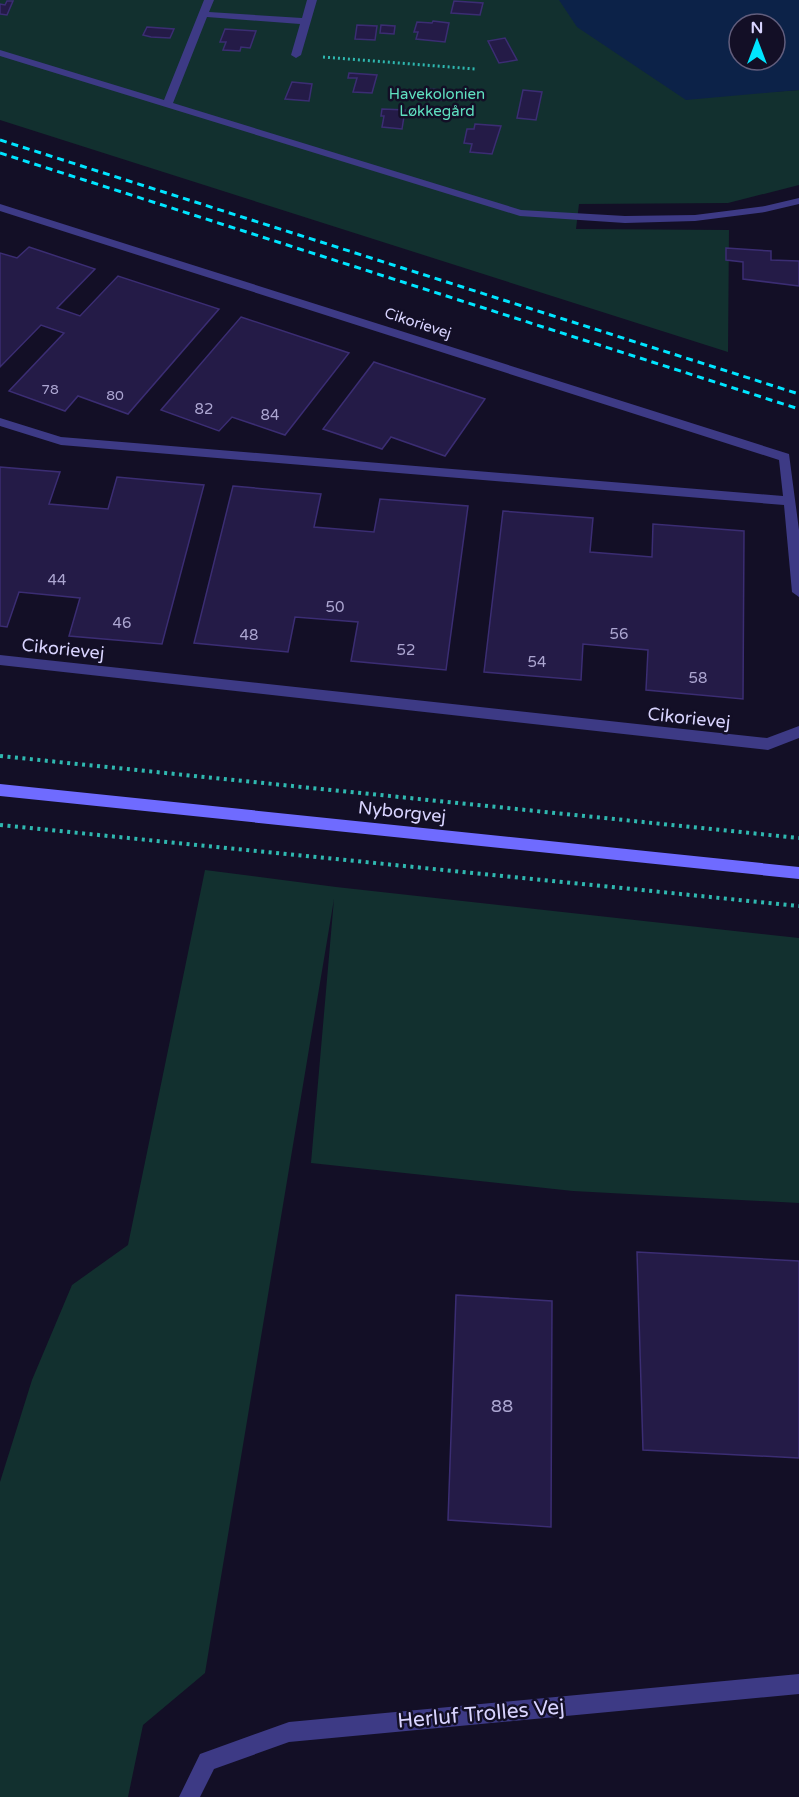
<svg xmlns="http://www.w3.org/2000/svg" width="799" height="1797" viewBox="0 0 799 1797" font-family="'Varela Round',sans-serif">
<rect width="100%" height="100%" fill="#130f26"/>
<g fill="#12302f">
<polygon points="0,0 635,0 742,94 799,90 799,185 728,203 579,204 576,229 729,230 728,352 0,120"/>
<polygon points="205,870 336,887 799,938 799,1203 573,1191 311,1163 334,899 205,1673 143,1725 128,1797 0,1797 0,1482 32,1380 72,1285 128,1245"/>
</g>
<path fill="#0c2248" fill-rule="evenodd" d="M559 0H799V90L686 100 577 27ZM739 24H775V60H739Z"/>
<g fill="#241b47" stroke="#3b2d73" stroke-width="1.5">
<polygon points="7,1 13,1 7,15 0,14 0,4 5,5"/>
<polygon points="454,1 483,3 480,15 451,13"/>
<polygon points="433,21 449,23 445,42 416,39 418,32 414,32 417,22 432,23"/>
<polygon points="357,25 377,26 375,40 355,39"/>
<polygon points="381,25 395,26 394,34 380,33"/>
<polygon points="147,27 174,29 170,38 151,37 143,35"/>
<polygon points="225,29 256,31 250,48 241,47 240,51 223,50 226,42 220,42"/>
<polygon points="505,38 517,60 499,63 488,41"/>
<polygon points="349,73 377,75 372,93 353,92 357,78 348,78"/>
<polygon points="292,82 312,84 309,101 285,99"/>
<polygon points="426,89 443,90 441,100 424,99"/>
<polygon points="523,90 542,92 536,120 517,118"/>
<polygon points="382,109 405,110 402,129 382,127 384,116 381,116"/>
<polygon points="475,124 501,126 492,154 470,152 472,144 464,143 467,129 474,129"/>
<polygon points="29,247 95,269 57,308 80,316 118,276 219,309 128,414 78,396 65,411 9,391 64,333 41,325 0,367 0,253 17,258"/>
<polygon points="726,248 771,251 771,260 799,261 799,286 743,279 743,262 726,260"/>
<polygon points="241,317 349,353 285,435 232,417 219,431 161,410"/>
<polygon points="374,362 485,399 445,456 391,437 382,449 323,429"/>
<polygon points="0,467 60,472 49,504 108,509 117,477 204,485 162,644 69,636 80,598 19,592 7,627 0,626"/>
<polygon points="233,486 321,494 314,527 374,532 380,499 468,506 446,670 351,661 358,622 295,617 288,652 194,643"/>
<polygon points="503,511 593,518 590,552 652,557 653,524 744,531 743,699 646,690 648,650 583,644 581,680 484,672"/>
<polygon points="637,1252 799,1261 799,1458 643,1450"/>
<polygon points="456,1295 552,1301 551,1527 448,1520"/>
</g>
<g fill="none" stroke-linecap="round" stroke-linejoin="round">
<polyline stroke="#2fb8b0" stroke-width="3" stroke-dasharray="2 3" stroke-linecap="butt" points="323,57 475,69"/>
<g stroke="#2fb8b0" stroke-width="4" stroke-dasharray="3 4.5" stroke-linecap="butt">
<polyline points="0,756 799,838"/>
<polyline points="0,825 799,906"/>
</g>
<polygon fill="#3d3a85" fill-rule="evenodd" points="204,0 214,0 209,12 302,18 307,0 317,0 301,55 296,58 291,55 300,24 207,17 173,103 521,210 625,216 695,215 765,206 799,198 799,204 765,212 695,221 625,223 520,216 0,56 0,50 164,100"/>
<g fill="#3d3a85" fill-rule="evenodd">
<polygon points="0,204 789,454 799,530 799,597 792,592 784,505 61,445 0,426 0,418 61,437 783,496 779,460 0,211"/>
<polygon points="0,655 767,738 799,726 799,738 768,750 0,665"/>
<polygon points="799,1674 799,1694 289,1742 214,1769 200,1797 179,1797 200,1754 289,1722"/>
</g>
<polygon fill="#6f6bff" fill-rule="evenodd" points="0,784 799,867 799,879 0,796"/>
<g stroke="#00e5ff" stroke-width="3" stroke-dasharray="7 5" stroke-linecap="butt">
<polyline points="0,140 799,394"/>
<polyline points="0,153 799,409"/>
</g>
</g>
<g text-anchor="middle" dominant-baseline="central" stroke-width="5" stroke-linejoin="round" paint-order="stroke">
<g font-size="14" fill="#aca6d1">
<text x="50" y="389">78</text>
<text x="115" y="395">80</text>
</g>
<g font-size="15" fill="#5fe0c0" stroke="#130f26">
<text x="437" y="94">Havekolonien<tspan x="437" dy="17">Løkkegård</tspan></text>
</g>
<g font-size="15" fill="#d9d4ff" stroke="#130f26">
<text transform="translate(418 323) rotate(18)">Cikorievej</text>
</g>
<g font-size="15" fill="#aca6d1">
<text x="204" y="409">82</text>
<text x="270" y="415">84</text>
<text x="57" y="580">44</text>
<text x="335" y="607">50</text>
<text x="122" y="623">46</text>
<text x="619" y="634">56</text>
<text x="249" y="635">48</text>
<text x="406" y="650">52</text>
<text x="537" y="662">54</text>
<text x="698" y="678">58</text>
</g>
<g font-size="18" fill="#d9d4ff" stroke="#130f26">
<text transform="translate(63 649) rotate(6)">Cikorievej</text>
<text transform="translate(689 718) rotate(6)">Cikorievej</text>
<text transform="translate(402 812) rotate(6)">Nyborgvej</text>
</g>
<g font-size="18" fill="#aca6d1">
<text x="502" y="1406">88</text>
</g>
<g font-size="21" fill="#d9d4ff" stroke="#130f26">
<text transform="translate(481 1714) rotate(-5)">Herluf Trolles Vej</text>
</g>
</g>
<g transform="translate(757 42)"><circle r="28" fill="#130f26" stroke="#625e7d" stroke-width="1.5"/>
<path d="M0-4.5L10 22L0 15L-10 22Z" fill="#00e5ff"/>
<text y="-9" font-size="16" font-weight="bold" text-anchor="middle" fill="#d9d4ff">N</text>
</g>
</svg>
